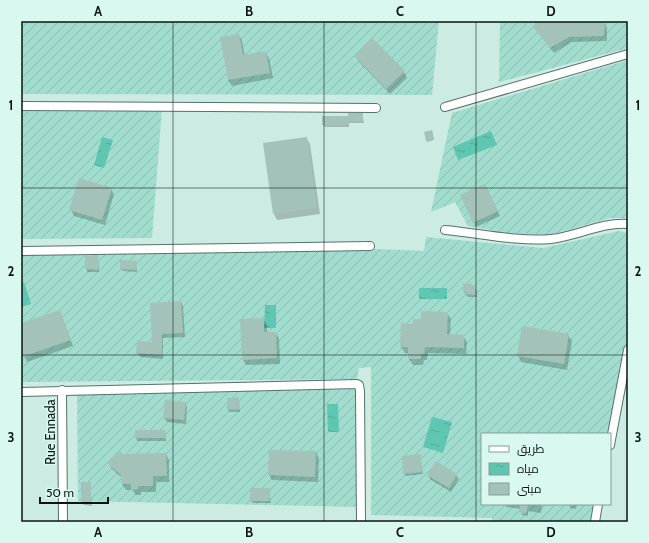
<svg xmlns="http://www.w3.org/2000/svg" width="649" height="543" viewBox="0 0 649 543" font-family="Cabin,Cairo,sans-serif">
<defs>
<pattern id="garden-furrows" width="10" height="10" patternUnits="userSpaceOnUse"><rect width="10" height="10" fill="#a1dcce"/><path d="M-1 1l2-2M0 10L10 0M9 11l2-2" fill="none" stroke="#89bcb0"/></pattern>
<pattern id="water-ripples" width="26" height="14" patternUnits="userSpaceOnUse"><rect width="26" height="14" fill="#5ec6b1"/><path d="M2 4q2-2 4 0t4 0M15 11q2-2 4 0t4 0" fill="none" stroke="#50a997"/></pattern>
</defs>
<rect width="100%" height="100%" fill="#cbebe3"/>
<g fill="url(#garden-furrows)">
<polygon points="21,21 439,21 432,95 21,94"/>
<polygon points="500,21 628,21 628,48 499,82"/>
<polygon points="628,60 628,218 610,218 550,235 507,233 468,226 455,202 431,212 452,113"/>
<polygon points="21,108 162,108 152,238 21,239"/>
<polygon points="619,231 628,233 628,336 609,434 482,434 482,504 595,504 591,522 492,522 492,518 371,515 371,367 359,368 357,379 21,382 21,253 353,248 424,251 426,237 543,248"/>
<polygon points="358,389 358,507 78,501 77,394"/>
</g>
<g fill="url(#water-ripples)">
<polygon points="491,131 497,145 458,160 453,147"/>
<polygon points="102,137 113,140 104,168 94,165"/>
<polygon points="24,282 31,304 21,307 21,283"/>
<rect x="419" y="288" width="28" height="11"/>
<polygon points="265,305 276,305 276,328 264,328"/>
<polygon points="327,404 338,404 339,432 328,432"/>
<polygon points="432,417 452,422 443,453 423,447"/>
</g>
<g fill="#0003">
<polygon points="537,21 604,22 607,28 607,41 572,42 554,53 538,32"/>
<polygon points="239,35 242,41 245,56 265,52 269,58 273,78 232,86 228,80"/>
<polygon points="356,56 404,72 407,78 390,94 359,62"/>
<polygon points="362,114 364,123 349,123 349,127 325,127 323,125"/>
<polygon points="432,132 434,140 427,142 425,133"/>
<polygon points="306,138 310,144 320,214 277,220 274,214"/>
<polygon points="111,189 114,194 105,225 74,216 71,210"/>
<polygon points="487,189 500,216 476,227 474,222"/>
<polygon points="98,256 99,272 87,272 86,257"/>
<polygon points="136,262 137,272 123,271 121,269"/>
<polygon points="472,285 477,290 477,297 468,297 464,292"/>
<polygon points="181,302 183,306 185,337 163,338 163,359 140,357 137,353 138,342 153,343"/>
<polygon points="60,311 73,346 27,362 21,350 21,324"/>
<polygon points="447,313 451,319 450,335 463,336 467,342 466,354 428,353 427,360 424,360 423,365 413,365 409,359 409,353 405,353 401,347 402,325 414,325 422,320"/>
<polygon points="263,319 267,325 267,333 275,333 279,338 280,364 246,365 243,360"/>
<polygon points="568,335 572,341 567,370 521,362 518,356"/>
<polygon points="238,398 240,412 230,412 228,410"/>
<polygon points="185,403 187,407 186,424 167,422 164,418"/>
<polygon points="165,431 166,441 137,441 136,438"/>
<polygon points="316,452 319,458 318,482 272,480 269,475"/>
<polygon points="166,454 169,460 169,482 156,482 156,492 141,492 141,495 136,495 132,490 126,490 122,484 122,478 112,469 109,463 123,455"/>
<polygon points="420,455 423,474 406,476 404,473"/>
<polygon points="436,463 456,475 459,479 451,492 431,480 428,475"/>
<polygon points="90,483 92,506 84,505 82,503"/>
<polygon points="269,489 271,503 253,503 251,501"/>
<polygon points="505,504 541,504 542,505 541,513 528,511 528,516 522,515 521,509 506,507"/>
<polygon points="569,504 577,504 576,509 570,508"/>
</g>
<g fill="#a3c2ba">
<polygon points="536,21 605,21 604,36 569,37 550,48 533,27"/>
<polygon points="239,34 243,55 266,51 270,73 228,80 220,37"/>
<polygon points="372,38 405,71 386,89 354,56"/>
<polygon points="348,113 363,113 363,121 348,121 348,125 322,125 322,116 348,116"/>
<polygon points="432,130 434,139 426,141 424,132"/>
<polygon points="307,137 317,208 273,214 263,143"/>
<polygon points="79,178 112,188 102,220 69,210"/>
<polygon points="485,184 498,211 473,223 460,195"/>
<polygon points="98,255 98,270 85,269 85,256"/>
<polygon points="120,260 137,261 136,270 120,269"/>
<polygon points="463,283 472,284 472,286 476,287 476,295 466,294 466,292 463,292"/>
<polygon points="181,301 183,333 162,334 162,355 136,353 137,341 152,342 150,303"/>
<polygon points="60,310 71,340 22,357 21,323"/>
<polygon points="421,311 448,312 447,334 464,335 464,348 425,347 424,354 421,354 421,359 408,359 408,347 400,347 401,323 413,324 413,319 421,319"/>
<polygon points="264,318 264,332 276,332 277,358 242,360 240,319"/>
<polygon points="522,326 569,334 564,364 517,356"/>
<polygon points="239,397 240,409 227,410 227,398"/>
<polygon points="165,400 186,402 184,420 163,418"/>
<rect x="135" y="430" width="30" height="8"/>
<polygon points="119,450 123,454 166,453 167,476 153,476 153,486 138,486 138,489 131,490 131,484 121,484 121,475 107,463"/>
<polygon points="269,450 316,451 315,477 268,475"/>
<polygon points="421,454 422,472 403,474 402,456"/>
<polygon points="436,461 457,474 449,488 427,475"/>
<rect x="81" y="482" width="10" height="21"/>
<rect x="250" y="488" width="20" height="13"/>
<polygon points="520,504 528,504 526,514 519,512"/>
</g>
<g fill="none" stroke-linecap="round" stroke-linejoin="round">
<g stroke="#55726b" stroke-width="10">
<g id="street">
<polyline points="21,106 376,108"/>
<polyline points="445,107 628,54"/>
<path d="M445 230C478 233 518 242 551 239 578 236 601 222 628 224"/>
<polyline points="21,251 370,246"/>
<polyline points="62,390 63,522"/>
<polyline points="21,392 357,384 359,385 360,391 361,522"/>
<polyline points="610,445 628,350"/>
<polyline points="595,522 598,504"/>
</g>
</g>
<use href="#street" stroke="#fff" stroke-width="8"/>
</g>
<path fill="none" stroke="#0a1513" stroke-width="1" stroke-opacity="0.55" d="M173 21V522M324 21V522M476 21V522M21 188H628M21 355H628"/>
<g text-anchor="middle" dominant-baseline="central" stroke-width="3" stroke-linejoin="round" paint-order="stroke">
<g font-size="13" fill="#0a1513" stroke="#d9f8f0">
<text transform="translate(50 432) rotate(-90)">Rue Ennada</text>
</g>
</g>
<rect width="649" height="543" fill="none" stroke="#d9f8f0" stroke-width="44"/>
<rect x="481" y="433" width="130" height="72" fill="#d9f8f0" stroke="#869d98"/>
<rect x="489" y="446" width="20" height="6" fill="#ffffff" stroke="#869d98"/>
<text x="517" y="453" font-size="12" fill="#0a1513">طريق</text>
<rect x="489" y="463" width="20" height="12" fill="url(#water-ripples)" stroke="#869d98"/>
<text x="517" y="473" font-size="12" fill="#0a1513">مياه</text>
<rect x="489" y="483" width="20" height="12" fill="#a3c2ba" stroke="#869d98"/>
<text x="517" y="493" font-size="12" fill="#0a1513">مبنى</text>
<path d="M40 497v6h68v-6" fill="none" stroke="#0a1513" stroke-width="2"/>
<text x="46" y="497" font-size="12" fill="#0a1513" stroke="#d9f8f0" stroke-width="3" paint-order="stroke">50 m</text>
<rect x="22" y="22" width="605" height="499" fill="none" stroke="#0a1513" stroke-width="1.5"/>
<g font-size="13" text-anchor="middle" font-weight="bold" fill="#0a1513">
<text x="98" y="16">A</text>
<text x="249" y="16">B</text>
<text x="400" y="16">C</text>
<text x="551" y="16">D</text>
<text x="11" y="110">1</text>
<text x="638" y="110">1</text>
<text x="11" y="276">2</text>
<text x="638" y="276">2</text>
<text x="11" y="442">3</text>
<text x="638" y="442">3</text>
<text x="98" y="537">A</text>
<text x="249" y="537">B</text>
<text x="400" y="537">C</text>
<text x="551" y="537">D</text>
</g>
</svg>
